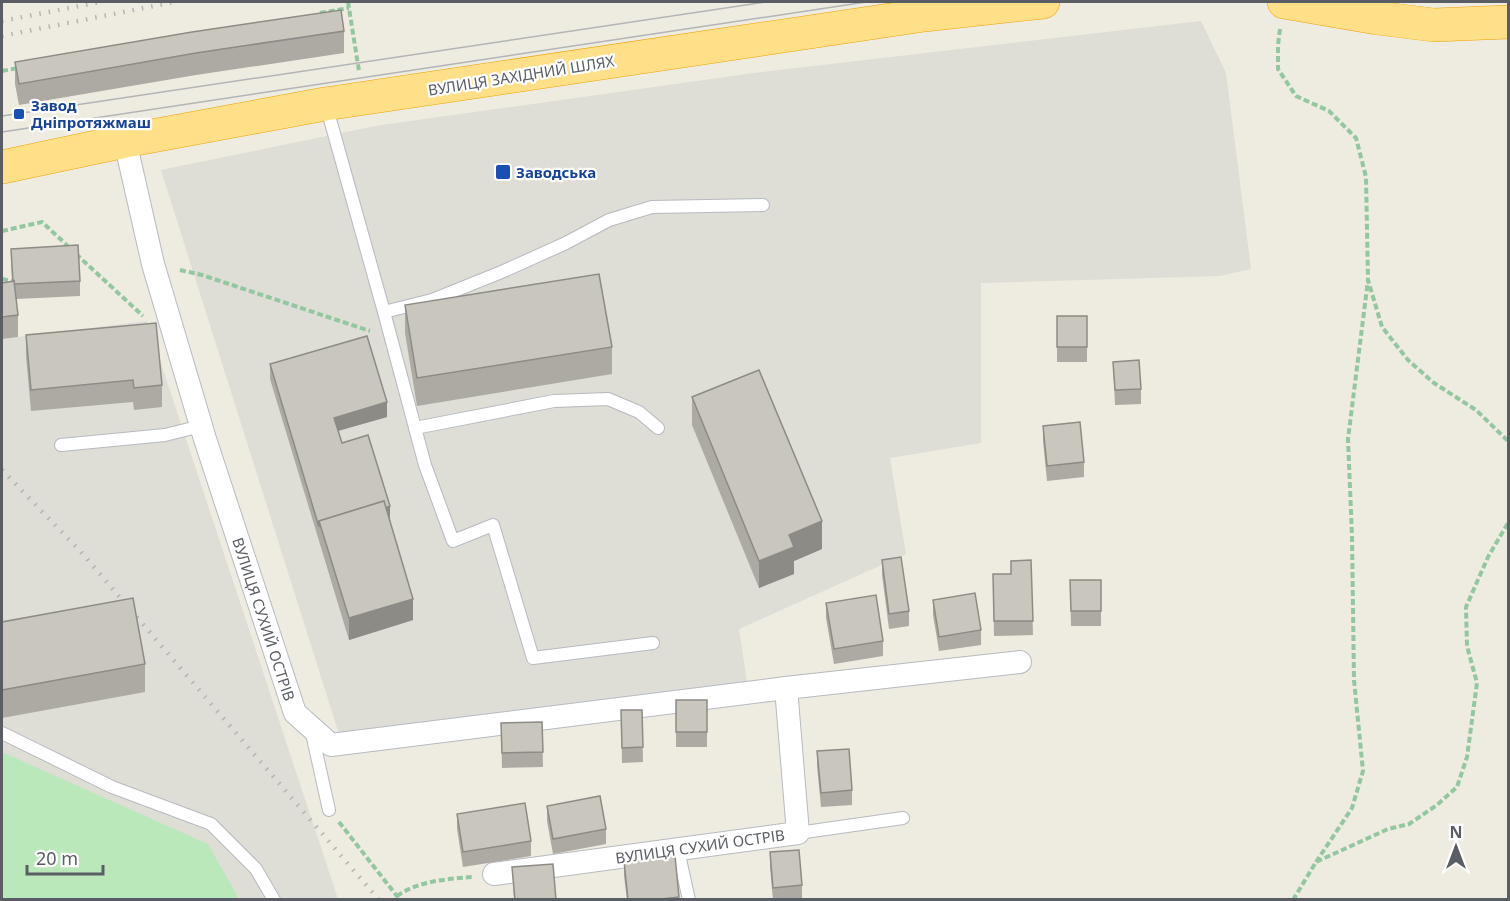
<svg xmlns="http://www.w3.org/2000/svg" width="1510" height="901" viewBox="0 0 1510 901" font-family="'Noto Sans',sans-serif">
<rect width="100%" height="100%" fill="#eeebe1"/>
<g fill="#deddd6">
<polygon points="1201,21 1226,73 1251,269 1219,276 981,283 981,443 890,458 906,554 739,629 747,683 339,734 161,170 375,126 754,73"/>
<polygon points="147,321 338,899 2,899 2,339"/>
</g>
<polygon fill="#bbe8bb" points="2,752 208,844 239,899 2,899"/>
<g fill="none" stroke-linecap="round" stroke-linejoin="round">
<g stroke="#b7babf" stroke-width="14">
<g id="lane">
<polyline points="326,105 384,312 425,465 453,541 493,525 533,658 653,643"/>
<polyline points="384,312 432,300 504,271 566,243 609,220 652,207 763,205"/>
<polyline points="415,428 554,401 608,399 639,412 658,428"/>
<polyline points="61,445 165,435 201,426"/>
<polyline points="311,729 329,810"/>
<polyline points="2,733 112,787 211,824 256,869 274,900"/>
<polyline points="798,833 903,818"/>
<polyline points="678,850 689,900"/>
</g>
</g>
<g stroke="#b7babf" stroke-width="24">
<g id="street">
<polyline points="125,141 153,264 205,439 295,713 331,745 786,688 1020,662"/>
<polyline points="494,874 798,833 786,688"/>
</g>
</g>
<g stroke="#efa200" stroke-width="34">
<g id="highway">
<polyline points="1284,2 1377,18 1434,25 1508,22"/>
<polyline points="2,167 125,141 325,104 924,15 1043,2"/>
</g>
</g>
<g stroke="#92c7a0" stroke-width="4" stroke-dasharray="6 3" stroke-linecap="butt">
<polyline points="348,2 359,71"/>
<polyline points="320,13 349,8"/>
<polyline points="1280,29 1278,45 1278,69 1296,96 1329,111 1356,138 1366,177 1368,280 1382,327 1408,360 1434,383 1476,410 1508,441"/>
<polyline points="2,71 18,68"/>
<polyline points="2,231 42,222 71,249"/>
<polyline points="76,254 143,316"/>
<polyline points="180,270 202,275 370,331"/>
<polyline points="2,279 12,281"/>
<polyline points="339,822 400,900"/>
<polyline points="1316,862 1352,808 1363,771 1354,680 1352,536 1348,439 1368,280"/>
<path d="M397 896C418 881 447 879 472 877"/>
<polyline points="1293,900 1316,862 1388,829 1409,824 1437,805 1457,787 1467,757 1477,683 1467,646 1466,607 1488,557 1508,523"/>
</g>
<use href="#lane" stroke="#fff" stroke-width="12"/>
<use href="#street" stroke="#fff" stroke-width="22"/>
<use href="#highway" stroke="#ffdf87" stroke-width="33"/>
<g stroke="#b3b4b5" stroke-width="1.5">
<polyline points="2,116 766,2"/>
<polyline points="2,132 866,2"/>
</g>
<g stroke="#b3b4b5" stroke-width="4.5" stroke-dasharray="1.5 8" stroke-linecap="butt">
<polyline points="2,21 100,2"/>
<polyline points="2,36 174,2"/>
<polyline points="2,470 81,552 379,900"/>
</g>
</g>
<g fill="#adaaa3">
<polygon points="344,31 344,53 196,75 19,105 15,84 15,62"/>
<polygon points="11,249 80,281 80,296 16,299 18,315 18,337 2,339 2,283 12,282"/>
<polygon points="405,305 612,347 612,374 417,406 405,333"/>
<rect x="1057" y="316" width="30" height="46"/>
<polygon points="26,335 162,385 162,407 134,410 133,402 31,411 26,356"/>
<polygon points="1113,362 1141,389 1141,404 1115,405"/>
<polygon points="270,364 387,417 338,431 342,443 390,521 413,620 349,640 270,379"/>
<polygon points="692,397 822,549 794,561 794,574 759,588 692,425"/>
<polygon points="1043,426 1084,462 1084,477 1047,481 1043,441"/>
<polygon points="882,560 909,611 909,626 889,629 882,575"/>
<polygon points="1031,560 1033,635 994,636 993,574 1011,574"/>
<polygon points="1070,580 1101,580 1101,626 1071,626"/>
<polygon points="933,600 981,630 981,645 939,651 933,615"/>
<polygon points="826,603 883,641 883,656 834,664 826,618"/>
<polygon points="2,622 145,664 145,692 2,718"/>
<rect x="676" y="700" width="31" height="47"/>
<polygon points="621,710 642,710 643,762 622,763"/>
<polygon points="542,722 543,767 502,768 501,723"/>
<polygon points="817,751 852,790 852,805 821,807 817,766"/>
<polygon points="547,806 606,829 606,844 553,854 547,821"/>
<polygon points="457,814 531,841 531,856 463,867 457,829"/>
<polygon points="770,852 802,885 802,900 773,900 770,867"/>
<polygon points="675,856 679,900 627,900 624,876 624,861"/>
<polygon points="512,867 556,900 514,900"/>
</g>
<g fill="#8d8b85">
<polygon points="387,402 387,417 334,432 334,418"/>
<polygon points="390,506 390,521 321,527"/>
<polygon points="822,521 822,549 794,561 794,574 759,588 759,561 789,535"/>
<polygon points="413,599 413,620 349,640 349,618"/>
</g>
<g fill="#c9c6be" stroke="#8d8b85" stroke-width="1.5">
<polygon points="341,10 344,31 196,53 19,84 15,62 192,32"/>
<polygon points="78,245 80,281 14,284 14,281 13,282 11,249"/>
<polygon points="599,274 612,347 417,378 405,305"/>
<polygon points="14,281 18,315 2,317 2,283"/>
<rect x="1057" y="316" width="30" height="31"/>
<polygon points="156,323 162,385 134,388 133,380 31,390 26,335"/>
<polygon points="367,336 387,402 334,418 342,443 368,435 390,506 385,508 384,501 319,521 319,527 270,364"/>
<polygon points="1139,360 1141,389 1115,390 1113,362"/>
<polygon points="759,370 822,521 789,535 794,547 759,561 692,397"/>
<polygon points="1080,422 1084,462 1047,466 1043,426"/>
<polygon points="384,501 413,599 349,618 319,521"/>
<polygon points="901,557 909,611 889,614 882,560"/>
<polygon points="1031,560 1033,621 994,621 993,574 1011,574 1011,561"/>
<polygon points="1070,580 1101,580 1101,611 1071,611"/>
<polygon points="975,593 981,630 939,637 933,600"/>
<polygon points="876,595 883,641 834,649 826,603"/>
<polygon points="133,598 145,664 2,690 2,622"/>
<rect x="676" y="700" width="31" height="32"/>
<polygon points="621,710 642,710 643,747 622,748"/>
<polygon points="542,722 543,752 502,753 501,723"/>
<polygon points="849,749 852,790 821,793 817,751"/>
<polygon points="600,796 606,829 553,839 547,806"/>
<polygon points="525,803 531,841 463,852 457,814"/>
<polygon points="799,850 802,885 773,888 770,852"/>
<polygon points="675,856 679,897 652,900 628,900 624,861"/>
<polygon points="553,864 556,900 515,900 512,867"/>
</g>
<g fill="#1a4fb4" stroke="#fff" stroke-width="2">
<rect x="13" y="108" width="12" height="12" rx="3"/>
<rect x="495" y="164" width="16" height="16" rx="3"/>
</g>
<g text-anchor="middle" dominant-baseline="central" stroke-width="4.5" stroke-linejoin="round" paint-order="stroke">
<g font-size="15" fill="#5a5e64" stroke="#fff">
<text transform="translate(521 75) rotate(-9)">ВУЛИЦЯ ЗАХІДНИЙ ШЛЯХ</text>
<text transform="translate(264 619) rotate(72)">ВУЛИЦЯ СУХИЙ ОСТРІВ</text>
<text transform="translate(700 846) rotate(-8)">ВУЛИЦЯ СУХИЙ ОСТРІВ</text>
</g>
<g font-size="15" font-weight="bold" fill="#164399" stroke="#fff" text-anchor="start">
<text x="31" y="105">Завод<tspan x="31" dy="17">Дніпротяжмаш</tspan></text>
<text x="516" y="172">Заводська</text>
</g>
</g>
<rect width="1510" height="901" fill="none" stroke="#5a5e64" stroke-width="6"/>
<g transform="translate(1456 847)" stroke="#ffffff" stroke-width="4.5" paint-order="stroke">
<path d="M0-4.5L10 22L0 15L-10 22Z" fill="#5a5e64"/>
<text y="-9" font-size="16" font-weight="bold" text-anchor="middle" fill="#5a5e64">N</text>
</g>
<path d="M27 865v9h76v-9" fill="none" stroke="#5a5e64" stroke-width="3"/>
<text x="36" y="865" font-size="18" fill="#5a5e64" stroke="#ffffff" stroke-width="4.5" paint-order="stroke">20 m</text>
</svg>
